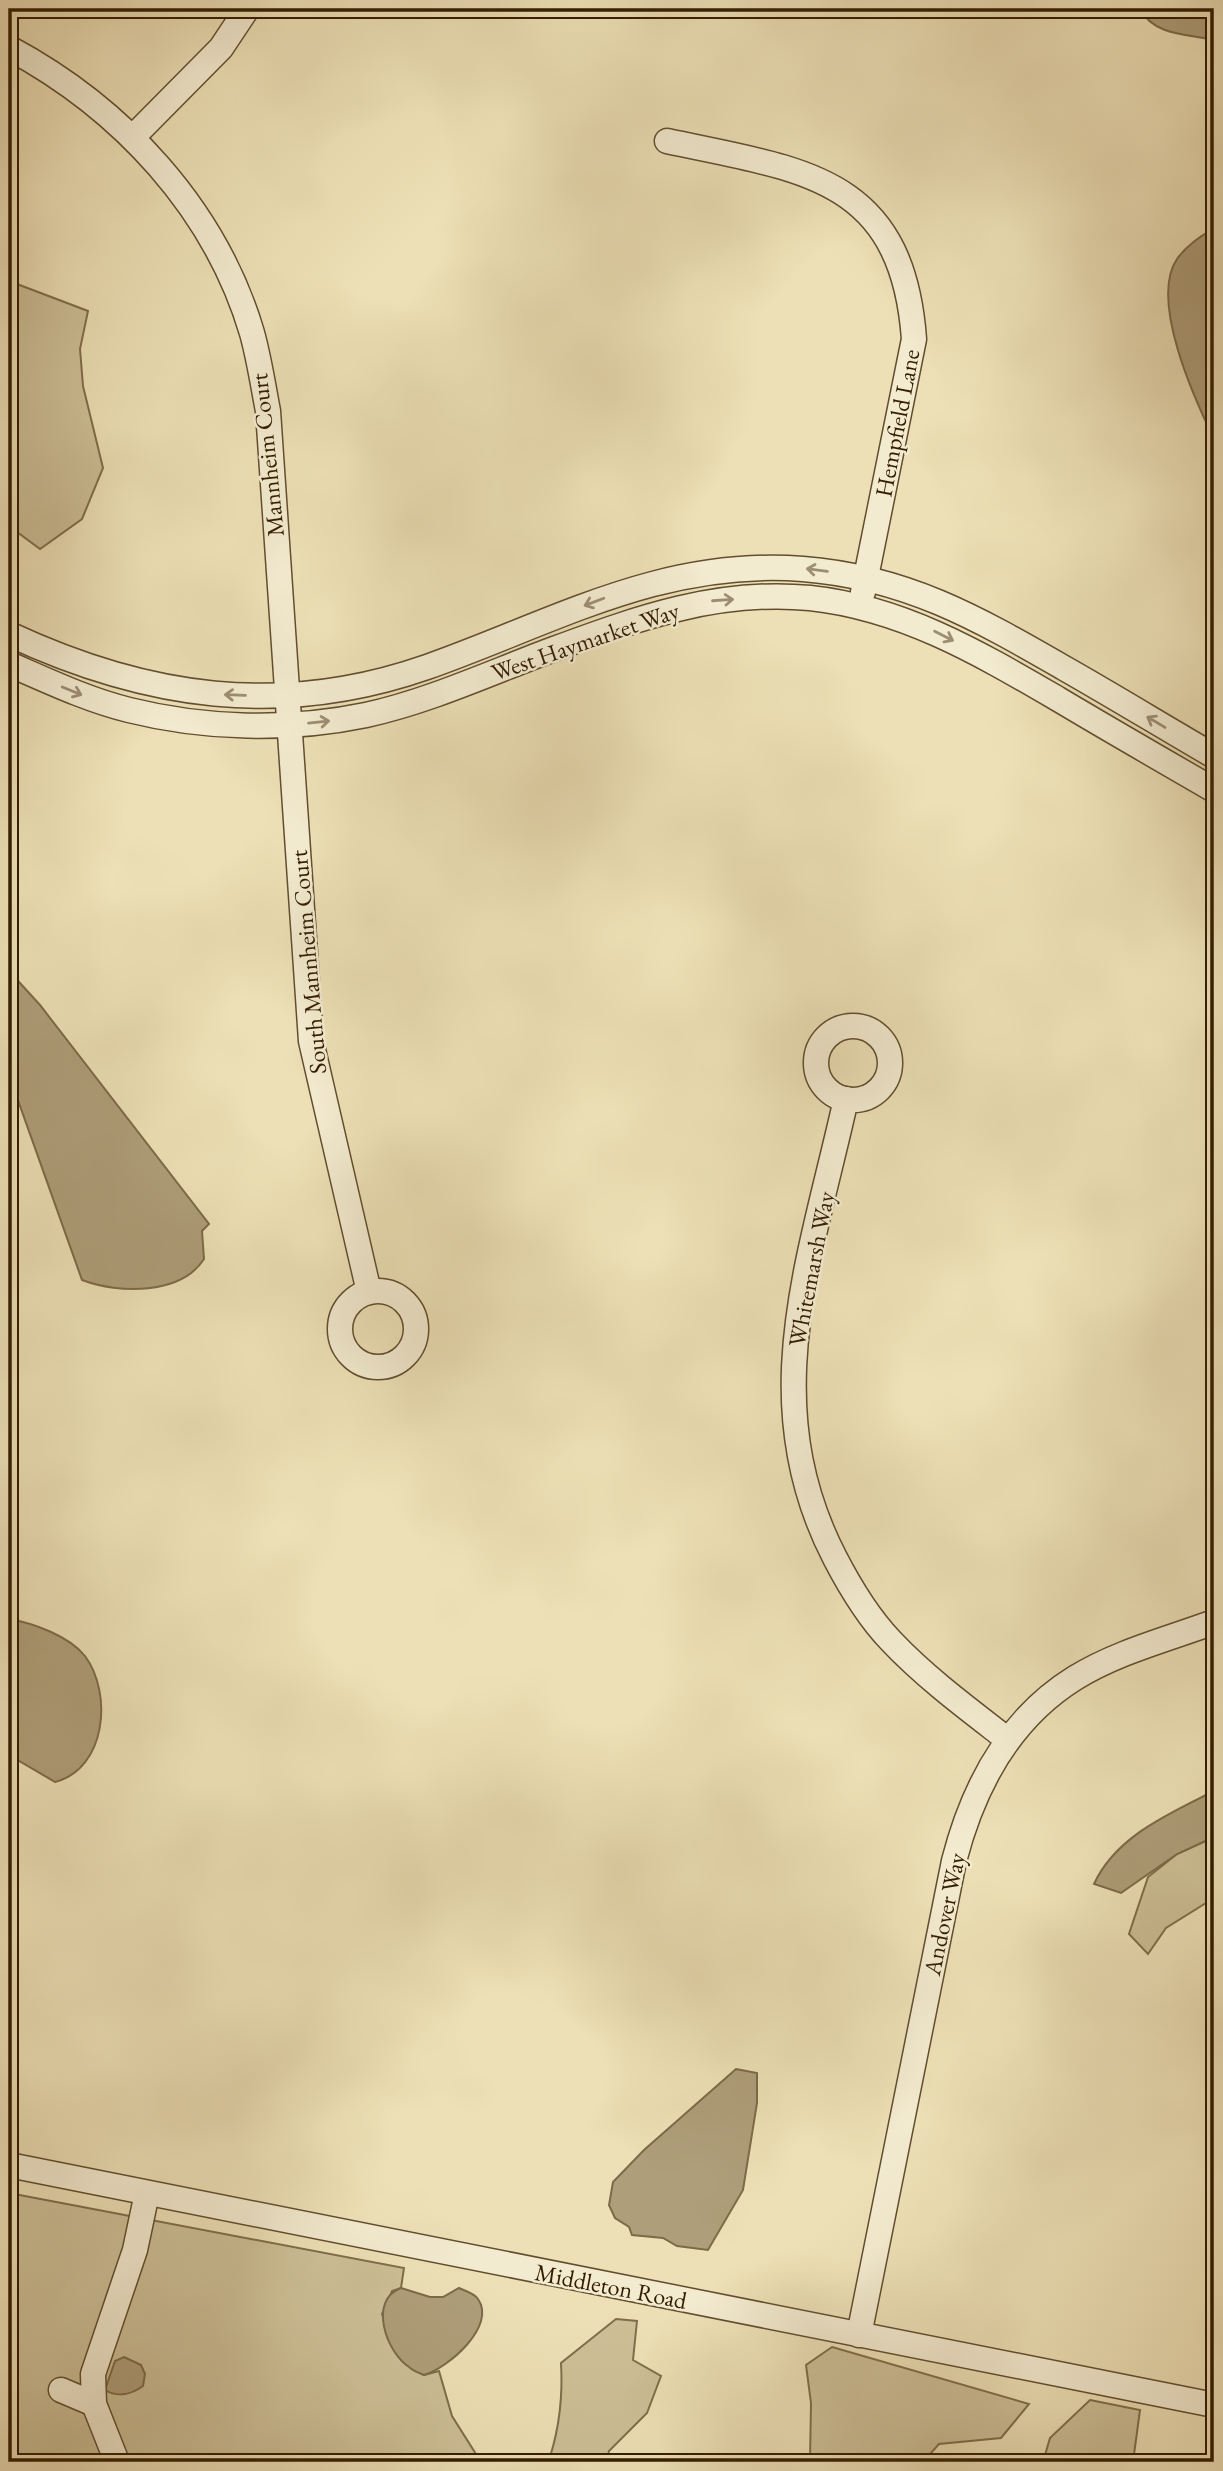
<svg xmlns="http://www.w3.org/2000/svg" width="1223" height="2471" viewBox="0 0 1223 2471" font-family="'EB Garamond',serif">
<rect width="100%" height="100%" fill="#ede0b6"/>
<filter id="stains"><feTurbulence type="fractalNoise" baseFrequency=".00286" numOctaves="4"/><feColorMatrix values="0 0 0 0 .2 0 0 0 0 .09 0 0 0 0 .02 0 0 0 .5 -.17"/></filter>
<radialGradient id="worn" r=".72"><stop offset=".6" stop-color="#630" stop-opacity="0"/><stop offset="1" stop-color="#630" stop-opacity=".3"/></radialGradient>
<g fill="#cdbf97" stroke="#806e4c" stroke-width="2">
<polygon points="9,281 88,311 80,349 83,386 103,468 82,519 40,549 9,526"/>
<polygon points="1214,1837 1214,1898 1166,1928 1148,1954 1129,1934 1148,1877 1177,1854"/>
<polygon points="9,2193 404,2268 401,2288 392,2291 382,2314 386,2326 424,2375 439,2371 452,2416 481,2462 9,2462"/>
<path d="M616 2319 637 2321 633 2360 661 2376 647 2413 609 2451 606 2462H542L550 2457C560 2425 563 2397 561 2363Z"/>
<polygon points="832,2347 1029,2404 1001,2438 939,2444 923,2462 810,2462 811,2403 806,2365"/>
<polygon points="1090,2400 1140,2410 1133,2462 1043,2462 1050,2438"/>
</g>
<g fill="#ae9e79" stroke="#7d6a49" stroke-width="2">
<path d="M1140 9H1214V40C1188 34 1154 36 1140 9Z"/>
<path d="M1214 228V439C1195 400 1149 300 1177 259 1187 245 1200 237 1214 228Z"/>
<path d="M9 971 40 1005 209 1224 202 1231 204 1259C181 1295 119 1294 82 1280L9 1075Z"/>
<path d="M9 1619C33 1623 69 1636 85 1656 113 1694 106 1769 55 1782L9 1755Z"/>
<path d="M1214 1791V1837L1177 1854 1121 1893 1094 1884C1116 1836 1169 1814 1214 1791Z"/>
<polygon points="736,2069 757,2073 757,2103 743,2190 708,2250 677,2246 663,2238 632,2235 629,2227 615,2218 609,2205 613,2182 644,2150"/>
<path d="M401 2288 430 2297H443L459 2288C465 2291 474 2293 478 2299 497 2326 448 2368 424 2375 419 2373 413 2371 409 2367 386 2352 368 2300 401 2288Z"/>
<path d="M124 2357 141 2365 145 2374 143 2386C132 2394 118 2398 105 2390L115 2361Z"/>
</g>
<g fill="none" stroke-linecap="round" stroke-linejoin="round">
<g stroke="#624e2f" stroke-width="27">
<g id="minor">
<path d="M9 48C121 108 215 208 252 333 259 358 263 385 268 411L311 1041 369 1292"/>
<polyline points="133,137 221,48 247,9"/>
<path d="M667 141C801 170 902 175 914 339L863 592"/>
<path d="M9 634C146 698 281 718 427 667 554 622 662 558 803 569 906 577 977 618 1064 668 1115 697 1164 727 1214 756"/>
<path d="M9 664C48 681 88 700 129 710 205 729 289 731 366 715 430 701 492 672 554 649 638 618 719 589 810 598 903 608 979 653 1058 699 1110 730 1162 760 1214 790"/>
<circle cx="853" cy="1063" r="37"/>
<path d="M846 1099C811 1258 754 1402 835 1558 850 1587 868 1617 891 1641 926 1678 968 1709 1008 1740"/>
<circle cx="378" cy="1329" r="38"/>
<polyline points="9,2165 1214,2405"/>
<path d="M859 2335 954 1861C973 1787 1009 1719 1075 1678 1117 1652 1168 1639 1214 1622"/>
<polyline points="61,2390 94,2404"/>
<polyline points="117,2462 94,2404 93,2374 135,2250 147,2193"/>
</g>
</g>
<use href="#minor" stroke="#f3ebd0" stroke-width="24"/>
</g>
<defs><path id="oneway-shaft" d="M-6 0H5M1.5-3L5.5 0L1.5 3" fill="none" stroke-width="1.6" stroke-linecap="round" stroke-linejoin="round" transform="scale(1.75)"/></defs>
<g stroke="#9d8e73">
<use href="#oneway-shaft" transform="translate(817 570) rotate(-173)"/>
<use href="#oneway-shaft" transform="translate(723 600) rotate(-4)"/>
<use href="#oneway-shaft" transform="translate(594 602) rotate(159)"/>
<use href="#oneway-shaft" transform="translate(944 636) rotate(27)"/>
<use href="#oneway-shaft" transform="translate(72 691) rotate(22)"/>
<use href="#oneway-shaft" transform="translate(235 695) rotate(-178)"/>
<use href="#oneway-shaft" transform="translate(319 722) rotate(-6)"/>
<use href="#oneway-shaft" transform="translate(1156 722) rotate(-149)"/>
</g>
<g text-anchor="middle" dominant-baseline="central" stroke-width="5" stroke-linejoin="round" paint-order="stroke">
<g font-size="24" fill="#331d02" stroke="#f3ebd0">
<text transform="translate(897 423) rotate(-79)">Hempfield Lane</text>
<text transform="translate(267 455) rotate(-96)">Mannheim Court</text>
<text transform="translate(585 641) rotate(-19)">West Haymarket Way</text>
<text transform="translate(308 962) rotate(-95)">South Mannheim Court</text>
<text transform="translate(811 1269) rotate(-79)">Whitemarsh Way</text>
<text transform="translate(944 1914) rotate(-78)">Andover Way</text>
<text transform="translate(611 2286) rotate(11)">Middleton Road</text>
</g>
</g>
<rect width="1223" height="2471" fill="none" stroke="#ede0b6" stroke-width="35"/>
<rect x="10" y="10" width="1202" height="2450" fill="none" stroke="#331d02" stroke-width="3.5"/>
<rect x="18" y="18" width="1188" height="2436" fill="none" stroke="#331d02" stroke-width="2"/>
<rect width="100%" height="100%" filter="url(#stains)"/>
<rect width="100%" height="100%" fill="url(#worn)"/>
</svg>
